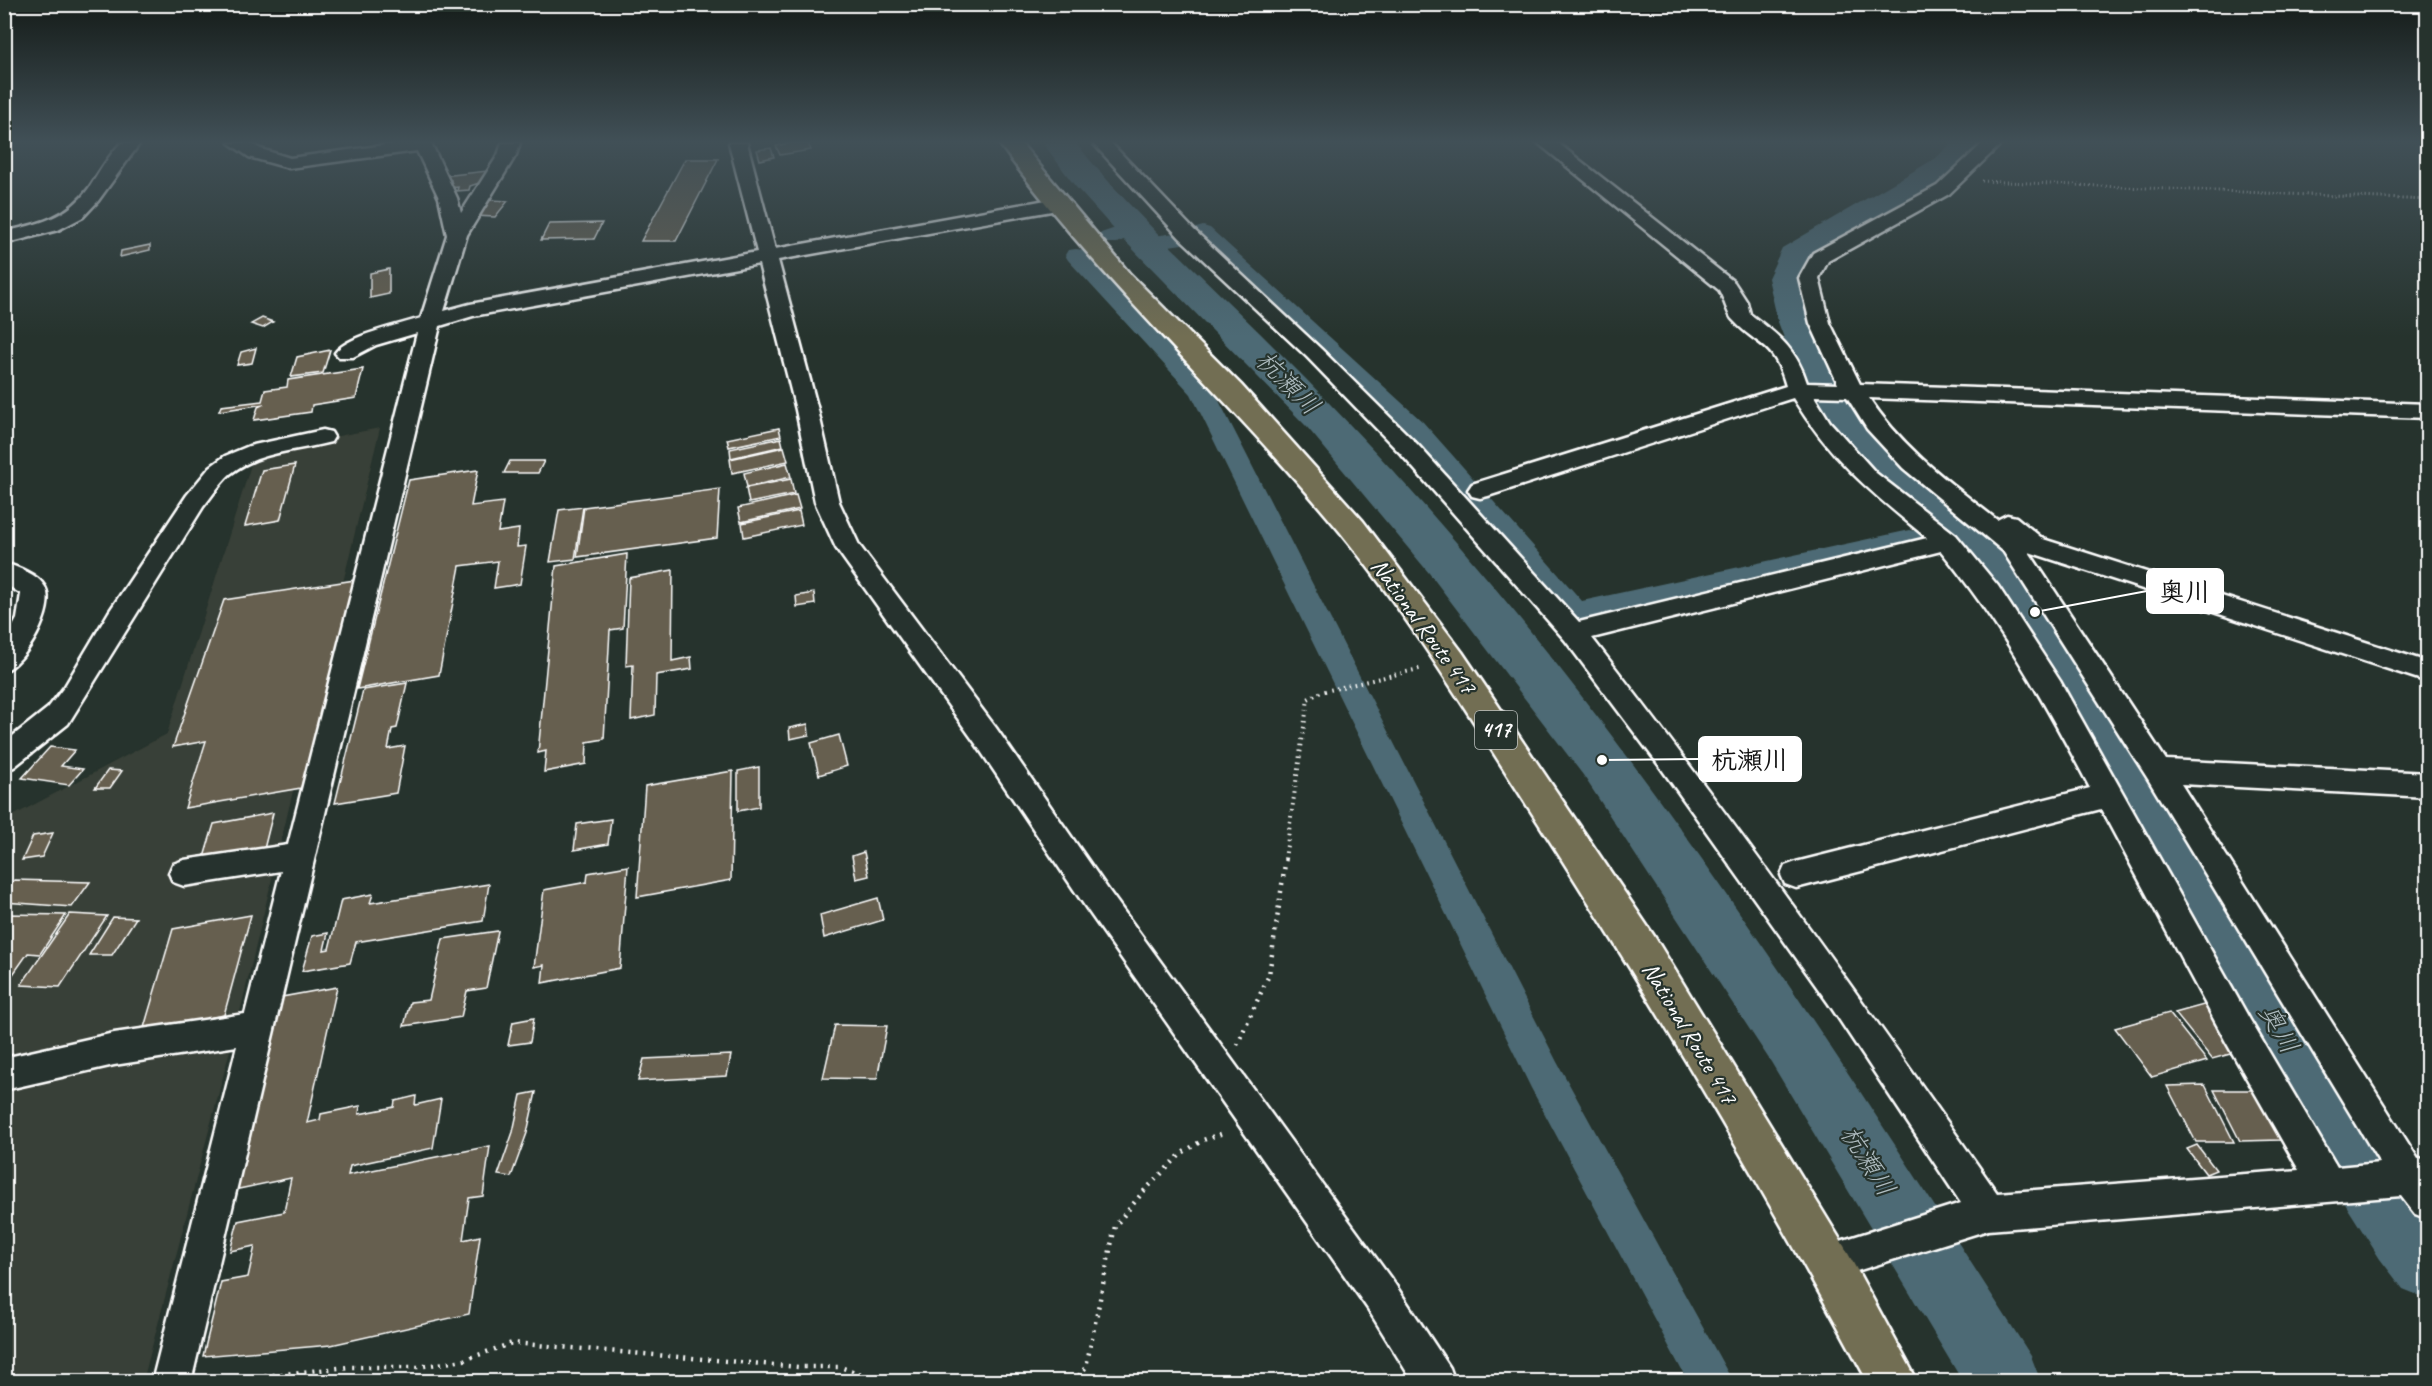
<svg xmlns="http://www.w3.org/2000/svg" width="2432" height="1386" viewBox="0 0 2432 1386" font-family="Caveat,'Klee One',sans-serif">
<rect width="100%" height="100%" fill="#26332d"/>
<filter id="ink" filterUnits="userSpaceOnUse"><feTurbulence type="fractalNoise" baseFrequency=".0167" numOctaves="2"/><feDisplacementMap in="SourceGraphic" scale="12" xChannelSelector="R" yChannelSelector="G"/><feConvolveMatrix kernelMatrix="1 2 1 2 8 2 1 2 1" color-interpolation-filters="sRGB"/></filter>
<g filter="url(#ink)">
<polygon fill="#394037" points="380,428 240,1012 143,1381 5,1382 5,820 167,734 255,452"/>
<g fill="none" stroke-linecap="round" stroke-linejoin="round">
<g fill="#4e6b74" fill-rule="evenodd">
<polygon points="1133,222 1140,224 1144,228 1140,232 1117,243 1101,243 1098,238 1101,233"/>
<polygon points="1203,226 1210,228 1423,422 1582,601 1910,530 1920,532 1924,539 1920,546 1910,548 1576,623 1566,620 1405,434 1196,236 1192,232 1196,228"/>
<polygon points="1181,232 1189,233 1192,238 1189,243 1149,249 1141,248 1138,243 1141,238"/>
<polygon points="1076,249 1084,250 1214,391 1557,1062 1733,1382 1688,1382 1531,1088 1191,394 1068,260 1065,255 1068,250"/>
</g>
<g fill="#4e6b74" fill-rule="evenodd">
<path d="M1043 143H1076C1131 212 1197 271 1260 333 1330 402 1398 474 1462 549 1677 800 1853 1079 2031 1356L2041 1382H1963L1771 1062 1583 775 1429 573 1306 426 1120 236 1075 186Z"/>
<polygon points="1951,143 1987,143 1960,172 1811,262 1806,278 1816,322 1841,383 1861,419 1920,477 2002,543 2052,600 2138,735 2359,1107 2428,1210 2428,1299 2403,1289 2380,1259 2313,1153 2100,765 2018,624 1970,565 1888,497 1823,426 1801,383 1778,322 1768,278 1782,248 1936,158"/>
</g>
</g>
<g fill="#665f4f" stroke="#fff" stroke-width="1.5">
<polygon points="791,143 808,143 811,150 780,155 776,146"/>
<polygon points="771,148 774,157 760,160 757,150"/>
<polygon points="685,159 718,159 676,241 641,241"/>
<polygon points="487,171 485,181 470,186 469,190 457,191 458,187 449,188 451,180 442,181 443,176"/>
<polygon points="489,200 508,201 495,217 475,216"/>
<polygon points="602,223 594,239 541,240 549,224"/>
<polygon points="150,245 150,250 120,257 121,251"/>
<polygon points="389,269 389,294 370,298 370,273"/>
<polygon points="262,318 273,322 263,328 251,324"/>
<polygon points="256,348 252,363 237,365 241,352"/>
<polygon points="330,350 323,373 291,377 297,357"/>
<polygon points="363,369 356,398 312,405 311,412 254,420 258,407 264,404 219,411 221,406 262,401 265,390 287,387 288,380"/>
<polygon points="779,428 781,436 729,447 727,439"/>
<polygon points="781,438 783,446 731,458 730,449"/>
<polygon points="784,447 788,461 732,473 730,459"/>
<polygon points="510,461 544,461 538,473 504,473"/>
<polygon points="787,463 791,477 747,487 744,473"/>
<polygon points="295,465 280,520 245,526 262,470"/>
<polygon points="478,470 471,506 503,502 498,532 519,529 517,547 526,546 520,584 494,588 498,561 460,566 439,675 357,689 409,480"/>
<polygon points="791,479 794,494 749,503 746,488"/>
<polygon points="720,489 717,538 577,557 584,507"/>
<polygon points="796,495 800,509 741,522 738,508"/>
<polygon points="583,507 575,559 550,562 559,510"/>
<polygon points="799,511 802,525 744,537 742,523"/>
<polygon points="627,554 623,628 610,630 604,739 587,742 586,764 544,772 546,751 538,753 556,566"/>
<polygon points="673,570 672,661 691,657 692,669 656,675 655,715 631,720 633,665 626,666 629,578"/>
<polygon points="355,580 301,788 185,808 206,741 173,747 224,600"/>
<polygon points="814,593 815,604 797,607 796,596"/>
<polygon points="407,683 397,728 392,729 388,749 405,746 396,793 335,803 363,690"/>
<polygon points="808,724 809,735 790,739 789,728"/>
<polygon points="839,735 847,766 819,775 811,743"/>
<polygon points="50,747 75,750 61,766 83,769 69,785 22,778"/>
<polygon points="759,767 759,807 738,811 738,771"/>
<polygon points="108,770 122,771 110,788 95,788"/>
<polygon points="733,771 731,880 637,897 645,786"/>
<polygon points="273,813 263,853 202,864 214,824"/>
<polygon points="611,819 608,844 574,850 577,824"/>
<polygon points="53,833 42,857 22,860 33,836"/>
<polygon points="864,852 869,876 856,879 852,856"/>
<polygon points="628,866 620,968 542,983 544,965 534,967 544,890 587,882 588,873"/>
<polygon points="14,880 90,882 72,907 4,902 4,893"/>
<polygon points="489,884 483,921 356,942 350,963 302,971 312,936 328,933 324,950 329,949 341,900 373,894 370,903"/>
<polygon points="878,898 883,920 824,938 820,915"/>
<polygon points="4,914 66,915 40,954 28,953 9,980 4,980 4,966 11,957 4,957"/>
<polygon points="70,914 107,916 60,987 21,985"/>
<polygon points="251,915 224,1015 143,1031 173,929"/>
<polygon points="113,917 136,918 112,955 89,955"/>
<polygon points="498,931 486,988 467,991 461,1017 404,1026 410,1002 429,1000 443,939"/>
<polygon points="337,987 307,1123 320,1120 321,1114 360,1106 359,1114 394,1107 395,1101 416,1096 415,1105 441,1099 433,1148 350,1166 348,1175 490,1146 483,1196 469,1198 463,1240 480,1236 469,1314 331,1345 203,1356 221,1282 248,1277 255,1246 230,1251 238,1221 284,1212 291,1178 234,1190 282,997"/>
<polygon points="2207,1004 2229,1038 2224,1039 2234,1053 2212,1059 2175,1013"/>
<polygon points="2169,1013 2207,1061 2152,1077 2115,1028"/>
<polygon points="534,1018 530,1042 508,1045 513,1022"/>
<polygon points="835,1025 887,1026 877,1079 823,1078"/>
<polygon points="731,1055 727,1076 638,1081 644,1059"/>
<polygon points="2205,1085 2234,1142 2196,1142 2167,1086"/>
<polygon points="2214,1090 2254,1090 2281,1140 2240,1141"/>
<polygon points="536,1092 527,1133 511,1177 498,1175 513,1132 521,1095"/>
<polygon points="2197,1145 2216,1170 2206,1174 2187,1149"/>
</g>
<g fill="none" stroke-linecap="round" stroke-linejoin="round">
<g stroke="#fff" stroke-width="5">
<g id="minor">
<path d="M121 143H140L98 201 83 217 58 230 4 244V232C38 224 68 218 89 188 99 173 108 156 121 143Z"/>
<path d="M229 143H250L261 149 290 158 400 143H431L457 198 461 213 498 155 502 143H520L516 155 467 235 444 311 470 304 757 252 729 143H747L775 249 1057 198 1064 200 1066 204 1057 210 778 260 818 410 839 502 859 545 996 728 1109 891 1394 1283 1450 1368 1455 1382H1413L1368 1309 1087 909 976 744 836 548 815 502 796 410 759 264 473 316 440 326 191 1382H152L237 1046 114 1065 4 1090V1058L114 1033 245 1014 281 871 184 886 173 882 169 873 173 864 184 860 288 845 417 333 376 345 353 357H339L335 353C348 335 400 325 421 318L447 235 439 198 417 151 289 168 249 157Z"/>
<path d="M1093 143H1111L1194 230 1321 349 1417 444 1579 622 1927 538C1871 492 1831 460 1793 398L1488 496 1480 498 1472 496 1468 490 1472 484 1786 386C1773 340 1760 349 1733 320 1728 316 1724 298 1719 290L1538 143H1558L1734 282 1747 302 1750 314C1778 335 1796 348 1807 383L1838 384 1810 323 1799 278 1813 253 1937 186 1983 143H2002L1949 194 1828 261 1819 278 1830 323 1860 384 2428 404V418L1869 398C1902 448 1950 483 1997 520L2007 515 2016 517 2043 539 2428 662V682L2029 552 2166 760 2428 773V797L2181 784 2418 1159 2428 1158V1219L2415 1214 2401 1196 1988 1230 1828 1280 1815 1275 1810 1262 1815 1249 1961 1203 1829 1004 1661 768 1565 640 1401 454 1307 357 1180 238ZM1814 396 1847 397 1867 429 1903 468 2003 551 2148 779 2380 1163 2337 1167 2250 1020 2060 681 1998 586 1956 535 1876 473 1830 422ZM1941 551C2001 624 2046 705 2090 788L1796 862 1785 866 1781 875 1785 884 1796 888 2101 809 2226 1042 2299 1170 1997 1193C1866 1005 1733 819 1592 638Z"/>
<path d="M323 430 331 432 334 437 331 442C297 451 259 451 230 474 220 483 212 496 203 507L68 724 14 767 4 770V743L48 708 65 686 109 612 187 495 210 467 225 456 249 446Z"/>
<path d="M4 563C17 567 38 574 45 587 57 608 25 664 4 671V643L17 619 21 594 4 583Z"/>
</g>
</g>
<g stroke="#fff" stroke-width="5">
<path id="highway" d="M999 143H1021L1130 274 1241 385 1363 521 1462 652 1654 936 1844 1246 1918 1382H1868C1763 1187 1650 996 1530 810 1470 717 1411 619 1341 533 1231 399 1101 284 999 143Z"/>
</g>
<polyline stroke="#fff" stroke-width="3" stroke-dasharray="1 3" stroke-linecap="butt" points="1982,181 2428,200"/>
<polyline stroke="#fff" stroke-width="4" stroke-dasharray="1.5 4.5" stroke-linecap="butt" points="1285,859 1308,699 1321,692 1423,668"/>
<g stroke="#fff" stroke-width="4.5" stroke-dasharray="2 6" stroke-linecap="butt">
<polyline points="1237,1045 1269,975 1286,857"/>
<polyline points="209,1382 348,1367 418,1367 464,1360 512,1343 799,1367 840,1367 885,1382"/>
<polyline points="1074,1382 1086,1367 1115,1226 1143,1192 1182,1153 1203,1140 1226,1132"/>
</g>
<use href="#minor" fill="#26332d" fill-rule="evenodd"/>
<use href="#highway" fill="#726e52" fill-rule="evenodd"/>
</g>
</g>
<linearGradient id="sky" x2="0" y2="1"><stop stop-color="#151c19"/><stop offset="0.42" stop-color="#415057"/><stop offset="1" stop-color="#415057" stop-opacity="0"/></linearGradient>
<rect width="2432" height="337" fill="url(#sky)"/>
<g text-anchor="middle" dominant-baseline="central" stroke-width="4.5" stroke-linejoin="round" paint-order="stroke">
<rect fill="#26332d" stroke="#bec2c0" stroke-width="1.5" x="1475" y="711" width="42" height="38" rx="4.5"/>
<g font-size="22" font-weight="bold" fill="#fff">
<text x="1496" y="730">417</text>
</g>
<g font-size="24" fill="#fff" stroke="#26332d">
<text transform="translate(1424 626) rotate(54)">National Route 417</text>
<text transform="translate(1690 1033) rotate(59)">National Route 417</text>
</g>
<g font-size="26" font-style="italic" fill="#afbcc0" stroke="#26332d">
<text transform="translate(1288 383) rotate(45)">杭瀬川</text>
<text transform="translate(2279 1029) rotate(60)">奥川</text>
<text transform="translate(1868 1161) rotate(58)">杭瀬川</text>
</g>
</g>
<path fill="none" stroke="#fff" stroke-width="2" d="M2035 612L2147 591M1602 760L1699 759"/>
<g fill="#fff" stroke="#26332d" stroke-width="2">
<circle cx="2035" cy="612" r="6"/>
<circle cx="1602" cy="760" r="6"/>
</g>
<g fill="#fff" stroke="#fff" stroke-width="2">
<rect x="2147" y="569" width="76" height="44" rx="6"/>
<rect x="1699" y="737" width="102" height="44" rx="6"/>
</g>
<g font-size="26" text-anchor="middle" font-weight="bold" fill="#111">
<text x="2185" y="601">奥川</text>
<text x="1750" y="769">杭瀬川</text>
</g>
<rect width="2432" height="1386" fill="none" stroke="#26332d" stroke-width="24"/>
<rect x="12" y="12" width="2408" height="1362" fill="none" stroke="#fff" stroke-width="2" filter="url(#ink)"/>
</svg>
